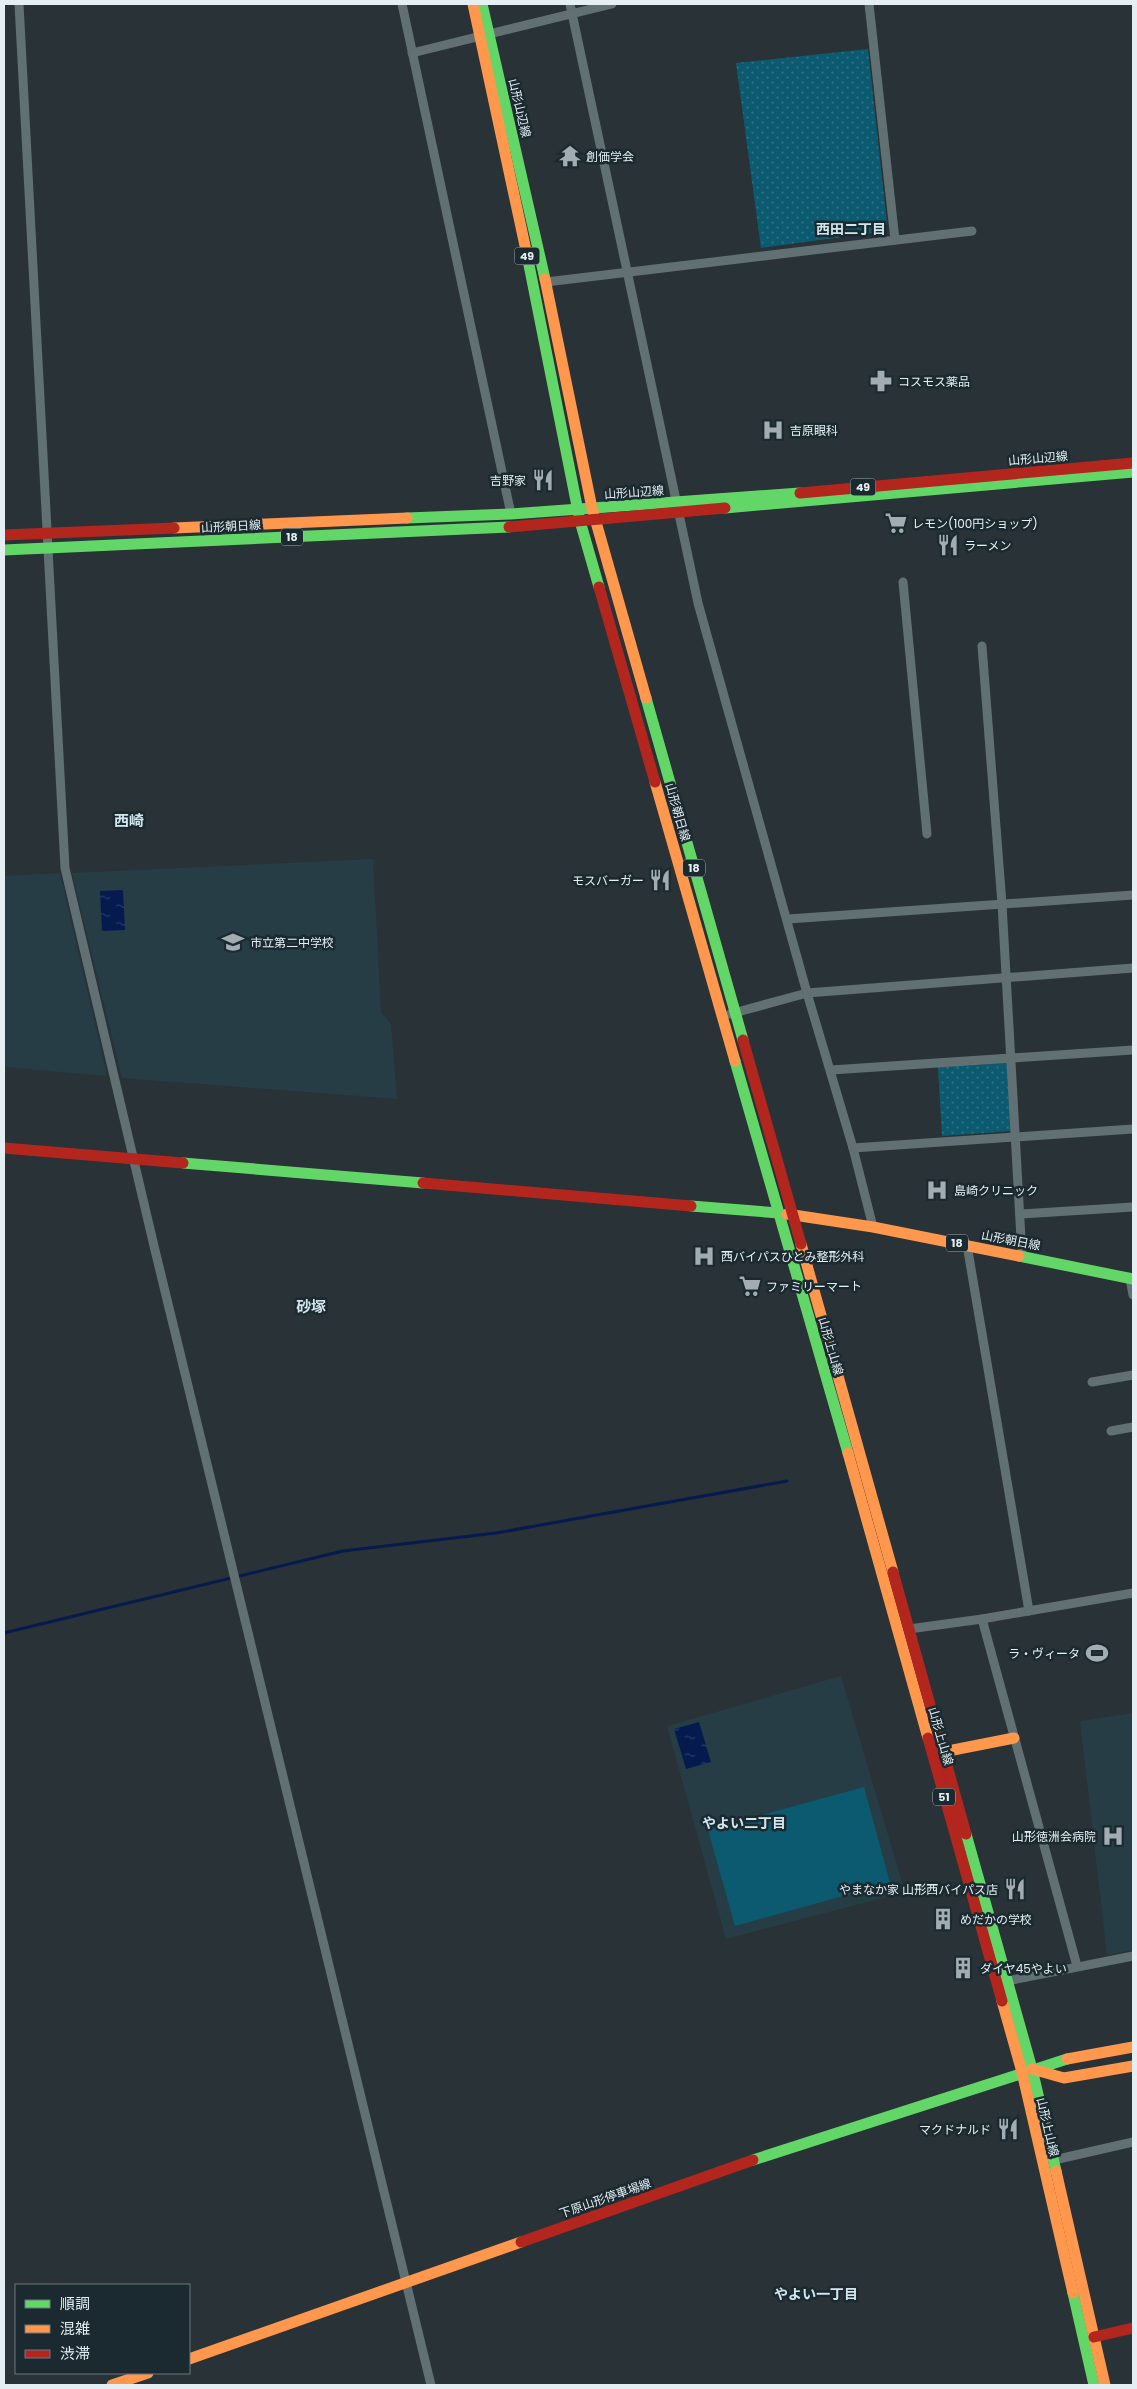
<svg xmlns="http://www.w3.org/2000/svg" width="1137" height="2389" viewBox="0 0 1137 2389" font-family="Poppins,'Noto Sans JP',sans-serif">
<defs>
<pattern id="grass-dots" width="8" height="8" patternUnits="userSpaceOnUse" patternTransform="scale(1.25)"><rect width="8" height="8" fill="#0c5a70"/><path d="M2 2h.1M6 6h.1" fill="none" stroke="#2f7285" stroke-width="1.8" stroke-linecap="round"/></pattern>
<pattern id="water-ripples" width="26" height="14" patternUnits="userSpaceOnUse" patternTransform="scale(1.25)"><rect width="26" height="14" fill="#051a4f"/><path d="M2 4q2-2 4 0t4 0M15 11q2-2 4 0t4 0" fill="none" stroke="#293c69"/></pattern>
</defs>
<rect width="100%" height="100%" fill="#293236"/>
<g fill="#263d46">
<polygon points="373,859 381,1012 391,1024 397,1099 122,1078 72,873"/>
<polygon points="60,873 107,1076 4,1067 4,876"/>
<polygon points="841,1676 905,1892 726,1939 667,1726"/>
<polygon points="1133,1713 1133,1950 1107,1955 1080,1721"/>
</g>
<g fill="url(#grass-dots)">
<polygon points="868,49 887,224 880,232 761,248 736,63"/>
<polygon points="1008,1063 1012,1131 942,1136 938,1067"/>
</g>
<polygon fill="#0c5a70" points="864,1787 890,1883 735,1926 708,1830"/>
<g fill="url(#water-ripples)">
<polygon points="123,890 125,930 102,931 100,891"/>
<polygon points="699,1722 711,1762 686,1769 674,1729"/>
</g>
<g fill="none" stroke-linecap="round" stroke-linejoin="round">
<polyline stroke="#051a4f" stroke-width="3" points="4,1633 343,1551 496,1533 787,1481"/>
<g stroke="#617072" stroke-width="9">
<polyline points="19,4 65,868 154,1246 431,2385"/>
<polyline points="402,4 511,514"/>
<polyline points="570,4 698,603 807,993 853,1148 873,1227"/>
<polyline points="869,4 895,240"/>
<polyline points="412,53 612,4"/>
<polyline points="546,282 972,231"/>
<polyline points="903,582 927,834"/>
<polyline points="982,646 1002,904 1022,1256"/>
<polyline points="788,919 1133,895"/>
<polyline points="730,1014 807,993 1133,968"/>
<polyline points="831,1070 1133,1050"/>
<polyline points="853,1148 1133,1129"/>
<polyline points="1021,1214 1133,1207"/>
<polyline points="967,1245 1029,1611"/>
<polyline points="1130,1279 1133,1295"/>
<polyline points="1092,1382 1133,1375"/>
<polyline points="1111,1431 1133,1427"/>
<polyline points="982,1619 1077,1966"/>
<polyline points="909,1629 982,1619 1133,1593"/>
<polyline points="1007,1981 1133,1956"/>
<polyline points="1054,2160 1133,2142"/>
</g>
<g stroke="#63d668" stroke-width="11">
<polyline points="482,4 545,279"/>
<polyline points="527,255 580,521 599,587"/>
<polyline points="725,508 1133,472"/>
<polyline points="407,518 511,514 800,493"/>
<polyline points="4,550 509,527"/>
<polyline points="646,698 743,1040"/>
<polyline points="735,1061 848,1453"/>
<polyline points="183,1163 423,1183"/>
<polyline points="691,1206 779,1213"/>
<polyline points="1019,1256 1133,1279"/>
<polyline points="966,1834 1032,2069 1056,2171"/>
<polyline points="753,2160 1067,2059"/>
<polyline points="1073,2293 1094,2385"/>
</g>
<g stroke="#ff974d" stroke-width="11">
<polyline points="473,4 527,255"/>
<polyline points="545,279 592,508 646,698"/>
<polyline points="174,528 407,518"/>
<polyline points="655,782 735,1061"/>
<polyline points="787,1214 873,1227 1019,1256"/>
<polyline points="801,1244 893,1572"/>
<polyline points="848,1453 928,1738"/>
<polyline points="943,1752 1014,1738"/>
<polyline points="1002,2001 1022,2072 1073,2293"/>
<polyline points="1067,2059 1133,2047"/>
<polyline points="1032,2069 1064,2078 1133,2066"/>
<polyline points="1056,2171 1105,2385"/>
<polyline points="189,2359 521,2242"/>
<polyline points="112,2385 148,2373"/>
</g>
<g stroke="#b3261e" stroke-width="11">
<polyline points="800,493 1133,463"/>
<polyline points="509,527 725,508"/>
<polyline points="4,535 174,528"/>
<polyline points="599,587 655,782"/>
<polyline points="743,1040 801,1244"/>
<polyline points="4,1148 183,1163"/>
<polyline points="423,1183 691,1206"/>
<polyline points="893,1572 966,1834"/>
<polyline points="928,1738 1002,2001"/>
<polyline points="521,2242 753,2160"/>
<polyline points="1094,2337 1133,2328"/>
</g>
</g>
<defs>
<g id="temple-bare" transform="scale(1.725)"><path d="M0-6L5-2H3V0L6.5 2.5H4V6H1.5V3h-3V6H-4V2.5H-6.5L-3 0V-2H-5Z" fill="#a3adb1" stroke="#1a2a30" stroke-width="2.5" paint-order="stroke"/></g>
<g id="pharmacy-bare" transform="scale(1.725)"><path d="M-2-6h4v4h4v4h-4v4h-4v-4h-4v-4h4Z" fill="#a3adb1" stroke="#1a2a30" stroke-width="2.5" paint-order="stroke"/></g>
<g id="hospital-bare" transform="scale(1.725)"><path d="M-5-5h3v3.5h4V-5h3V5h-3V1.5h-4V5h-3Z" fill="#a3adb1" stroke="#1a2a30" stroke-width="2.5" paint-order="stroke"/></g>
<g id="restaurant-bare" transform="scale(1.725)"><path d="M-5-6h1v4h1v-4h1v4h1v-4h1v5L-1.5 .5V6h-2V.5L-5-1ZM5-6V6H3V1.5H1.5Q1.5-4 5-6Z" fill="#a3adb1" stroke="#1a2a30" stroke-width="2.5" paint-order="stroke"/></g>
<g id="supermarket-bare" transform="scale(1.725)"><path d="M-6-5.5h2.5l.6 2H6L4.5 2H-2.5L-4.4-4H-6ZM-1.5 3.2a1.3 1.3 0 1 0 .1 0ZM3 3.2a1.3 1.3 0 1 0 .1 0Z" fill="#a3adb1" stroke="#1a2a30" stroke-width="2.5" paint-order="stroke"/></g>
<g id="school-bare" transform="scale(1.725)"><path d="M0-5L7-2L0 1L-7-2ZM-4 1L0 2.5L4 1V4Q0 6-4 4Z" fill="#a3adb1" stroke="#1a2a30" stroke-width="2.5" paint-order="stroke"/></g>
<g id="stadium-bare" transform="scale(1.725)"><path d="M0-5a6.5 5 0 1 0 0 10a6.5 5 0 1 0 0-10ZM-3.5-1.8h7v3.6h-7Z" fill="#a3adb1" stroke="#1a2a30" stroke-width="2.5" paint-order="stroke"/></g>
<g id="building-bare" transform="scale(1.725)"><path d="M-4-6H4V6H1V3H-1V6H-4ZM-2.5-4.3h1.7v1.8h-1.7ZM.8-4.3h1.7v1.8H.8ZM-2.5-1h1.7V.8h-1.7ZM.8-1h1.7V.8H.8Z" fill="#a3adb1" stroke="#1a2a30" stroke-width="2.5" paint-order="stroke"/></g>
</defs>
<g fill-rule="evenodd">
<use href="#temple-bare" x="570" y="156"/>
<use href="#pharmacy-bare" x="881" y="381"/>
<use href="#hospital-bare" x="773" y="430"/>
<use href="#restaurant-bare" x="543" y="480"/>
<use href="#supermarket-bare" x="896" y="523"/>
<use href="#restaurant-bare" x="948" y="545"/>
<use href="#restaurant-bare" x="660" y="880"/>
<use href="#school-bare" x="233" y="942"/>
<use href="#hospital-bare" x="937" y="1190"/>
<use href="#hospital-bare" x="704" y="1256"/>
<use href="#supermarket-bare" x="750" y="1286"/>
<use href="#stadium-bare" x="1097" y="1653"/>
<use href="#hospital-bare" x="1113" y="1836"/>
<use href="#restaurant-bare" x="1015" y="1889"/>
<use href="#building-bare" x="943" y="1919"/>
<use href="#building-bare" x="963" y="1968"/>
<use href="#restaurant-bare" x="1008" y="2129"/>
</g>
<g text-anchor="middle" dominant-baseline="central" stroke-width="5" stroke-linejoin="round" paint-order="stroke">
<g fill="#1a2a30" stroke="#a8b4b8" stroke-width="1">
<rect x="514.5" y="247.5" width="25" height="17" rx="4"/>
<rect x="850.5" y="478.5" width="25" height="17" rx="4"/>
<rect x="281" y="528.5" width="22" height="17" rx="4"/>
<rect x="683" y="859.5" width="22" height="17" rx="4"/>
<rect x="946" y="1234.5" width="22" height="17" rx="4"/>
<rect x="933" y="1788.5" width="22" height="17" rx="4"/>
</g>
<g font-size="11" font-weight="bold" fill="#e5eff3">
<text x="527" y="256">49</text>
<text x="863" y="487">49</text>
<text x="292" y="537">18</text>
<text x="694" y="868">18</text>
<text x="957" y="1243">18</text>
<text x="944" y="1797">51</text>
</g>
<g font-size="12" fill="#e5eff3" stroke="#1a2a30">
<text transform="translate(520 108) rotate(77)">山形山辺線</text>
<text transform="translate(1038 458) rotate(-5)">山形山辺線</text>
<text transform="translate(634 492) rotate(-4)">山形山辺線</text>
<text transform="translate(231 526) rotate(-3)">山形朝日線</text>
<text transform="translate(678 812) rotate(74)">山形朝日線</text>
<text transform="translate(1011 1240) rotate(11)">山形朝日線</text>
<text transform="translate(831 1346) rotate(74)">山形上山線</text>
<text transform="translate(941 1736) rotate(74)">山形上山線</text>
<text transform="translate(1048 2127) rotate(77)">山形上山線</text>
<text transform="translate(605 2198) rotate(-19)">下原山形停車場線</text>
</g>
<g font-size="12" fill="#e5eff3" stroke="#1a2a30" text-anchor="start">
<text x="586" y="156">創価学会</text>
<text x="898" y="381">コスモス薬品</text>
<text x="790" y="430">吉原眼科</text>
<text x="526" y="480" text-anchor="end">吉野家</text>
<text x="912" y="523">レモン(100円ショップ)</text>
<text x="964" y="545">ラーメン</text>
<text x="644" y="880" text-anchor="end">モスバーガー</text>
<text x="250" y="942">市立第二中学校</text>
<text x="954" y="1190">島崎クリニック</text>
<text x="721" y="1256">西バイパスひとみ整形外科</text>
<text x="766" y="1286">ファミリーマート</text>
<text x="1080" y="1653" text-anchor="end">ラ・ヴィータ</text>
<text x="1096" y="1836" text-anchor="end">山形徳洲会病院</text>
<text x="998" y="1889" text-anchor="end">やまなか家 山形西バイパス店</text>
<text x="960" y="1919">めだかの学校</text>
<text x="980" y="1968">ダイヤ45やよい</text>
<text x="991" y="2129" text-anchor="end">マクドナルド</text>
</g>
<g font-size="14" font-weight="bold" fill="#d2e6ee" stroke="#1a2a30">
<text x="851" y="229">西田二丁目</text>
<text x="744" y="1823">やよい二丁目</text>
<text x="816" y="2294">やよい一丁目</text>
</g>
<g font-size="15" font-weight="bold" fill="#d2e6ee" stroke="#1a2a30">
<text x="129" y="820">西崎</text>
<text x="311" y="1306">砂塚</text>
</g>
</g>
<rect width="1137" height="2389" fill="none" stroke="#e5eff3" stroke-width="10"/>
<rect x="15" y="2284" width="175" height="90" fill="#1a2a30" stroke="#6b797e"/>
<rect x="25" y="2300" width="25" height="8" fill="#63d668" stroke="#6b797e"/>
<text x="60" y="2309" font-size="15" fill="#e5eff3">順調</text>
<rect x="25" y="2325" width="25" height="8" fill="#ff974d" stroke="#6b797e"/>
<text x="60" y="2334" font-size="15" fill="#e5eff3">混雑</text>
<rect x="25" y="2350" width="25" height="8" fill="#b3261e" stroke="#6b797e"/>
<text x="60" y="2359" font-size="15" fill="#e5eff3">渋滞</text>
</svg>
